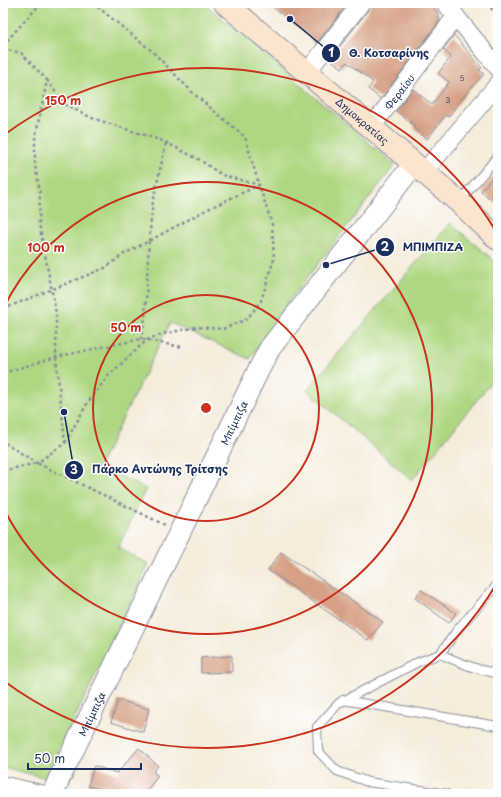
<svg xmlns="http://www.w3.org/2000/svg" width="501" height="797" viewBox="0 0 501 797" font-family="'Playpen Sans',sans-serif">
<rect width="100%" height="100%" fill="#fff"/>
<filter id="ink" filterUnits="userSpaceOnUse"><feTurbulence type="fractalNoise" baseFrequency=".025" numOctaves="2"/><feDisplacementMap in="SourceGraphic" scale="8" xChannelSelector="R" yChannelSelector="G"/><feConvolveMatrix kernelMatrix="1 2 1 2 8 2 1 2 1" color-interpolation-filters="sRGB"/></filter>
<filter id="wash" filterUnits="userSpaceOnUse"><feTurbulence type="fractalNoise" baseFrequency=".012" numOctaves="4" result="noise"/><feDisplacementMap in="SourceGraphic" scale="16" xChannelSelector="R" yChannelSelector="G"/><feGaussianBlur stdDeviation="0.9" result="paint"/><feColorMatrix in="noise" values="0 0 0 0 0 0 0 0 0 0 0 0 0 0 0 0 0 1.4 0 .05"/><feComposite in="paint" operator="in"/></filter>
<g filter="url(#wash)">
<rect width="100%" height="100%" fill="#f5ecda"/>
<g fill="#afd781" stroke="#658370">
<polygon points="3,3 204,3 395,165 288,302 250,359 170,323 99,466 146,489 118,548 149,564 46,778 3,767"/>
<polygon points="450,223 498,264 498,374 412,480 307,390"/>
</g>
<g id="blocks">
<g fill="#d5a084">
<polygon points="268,3 348,3 317,43"/>
<polygon points="371,3 430,3 439,14 437,16 440,20 381,99 368,89 373,82 347,62 342,68 330,59 369,9"/>
<polygon points="454,35 482,68 479,70 484,74 465,95 448,117 446,115 427,139 414,128 415,126 396,111 413,89 432,105 449,82 438,73 451,57 443,49"/>
<polygon points="498,170 498,205 481,191"/>
<polygon points="281,552 383,622 368,640 268,570"/>
<polygon points="421,590 456,613 449,623 415,598"/>
<polygon points="232,656 232,672 201,673 201,658"/>
<polygon points="118,700 149,709 143,732 111,722"/>
<polygon points="139,748 158,766 153,772 158,776 144,794 115,794 88,786 94,766 117,773"/>
</g>
</g>
</g>
<g filter="url(#ink)">
<use href="#blocks" fill-opacity="0" stroke="#888e9c" stroke-width="1"/>
<g fill="none" stroke-linecap="round" stroke-linejoin="round">
<g stroke="#888e9c" stroke-width="10">
<g id="service">
<polyline points="459,202 498,156"/>
<polyline points="440,654 458,629 498,584"/>
<polyline points="343,700 498,726"/>
<path d="M447 794 368 782 337 771 318 751 317 727 339 703 418 662 440 654C459 662 478 671 498 673"/>
</g>
</g>
<g stroke="#888e9c" stroke-width="19">
<g id="minor">
<polyline points="445,3 498,68"/>
<polyline points="307,72 361,3"/>
<path id="s1" d="M371 128 456 16"/>
<polyline points="423,173 498,84"/>
<polyline points="3,785 43,794"/>
</g>
</g>
<g stroke="#888e9c" stroke-width="23">
<g id="tertiary">
<path id="s2" d="M53 794 59 779 197 497 258 371 270 348 414 164"/>
</g>
</g>
<g stroke="#888e9c" stroke-width="24">
<g id="secondary">
<path id="s3" d="M225 3 459 202 498 239"/>
</g>
</g>
<g stroke="#888e9c" stroke-width="2.5" stroke-dasharray="3 3" stroke-linecap="butt">
<polyline points="93,3 153,52 194,94 245,137 259,185 206,210 149,241"/>
<polyline points="487,3 498,17"/>
<polyline points="3,45 41,3"/>
<polyline points="3,49 21,53 47,80 35,139 35,166 40,192 39,223 56,313 56,357 65,443 37,463 3,442"/>
<polyline points="47,80 64,104 92,118 163,141 200,160 222,175 259,185 272,224 274,259 261,301 247,319 223,329 197,327 162,334 147,340 109,375 88,402 65,443"/>
<polyline points="149,241 153,201 166,143"/>
<polyline points="3,309 105,268 124,254 149,241 145,319 141,339"/>
<polyline points="3,373 56,357 141,339 182,347"/>
<polyline points="3,471 37,463 165,525"/>
</g>
<use href="#service" stroke="#fff" stroke-width="8"/>
<use href="#minor" stroke="#fff" stroke-width="17"/>
<use href="#tertiary" stroke="#fff" stroke-width="21"/>
<use href="#secondary" stroke="#fbe5cf" stroke-width="22"/>
</g>
</g>
<g fill="none" stroke="#c8321e" stroke-width="2">
<circle cx="206" cy="408" r="113"/>
<path d="M4 307A226 226 0 1 1 4 509"/>
<path d="M497 583A339 339 0 0 1 4 681M4 135A339 339 0 0 1 497 233"/>
</g>
<g text-anchor="middle" dominant-baseline="central" stroke-width="3" stroke-linejoin="round" paint-order="stroke">
<g font-size="8" fill="#4a4b68">
<text x="462" y="78">5</text>
<text x="448" y="100">3</text>
</g>
<g font-size="10" fill="#1b2f5e" stroke="#fff">
<text stroke="none"><textPath href="#s1" startOffset="46">Φεραίου</textPath></text>
<text stroke="none"><textPath href="#s3" startOffset="181">Δημοκρατίας</textPath></text>
<text stroke="none"><textPath href="#s2" startOffset="413">Μπίμπιζα</textPath></text>
<text stroke="none"><textPath href="#s2" startOffset="89">Μπίμπιζα</textPath></text>
</g>
</g>
<circle cx="206" cy="408" r="6" fill="#c8321e" stroke="#fff" stroke-width="2"/>
<g font-size="12" text-anchor="middle" font-weight="bold" fill="#c8321e" stroke="#fff" stroke-width="3" stroke-linejoin="round" paint-order="stroke">
<text x="63" y="105">150 m</text>
<text x="46" y="252">100 m</text>
<text x="126" y="332">50 m</text>
</g>
<path fill="none" stroke="#1b2f5e" stroke-width="1.5" d="M290 19L331 53M326 265L385 247M64 412L74 470"/>
<g fill="#1b2f5e" stroke="#fff" stroke-width="1.5">
<circle cx="290" cy="19" r="4"/>
<circle cx="326" cy="265" r="4"/>
<circle cx="64" cy="412" r="4"/>
<circle cx="331" cy="53" r="10"/>
<circle cx="385" cy="247" r="10"/>
<circle cx="74" cy="470" r="10"/>
</g>
<g font-size="12" text-anchor="middle" font-weight="bold" fill="#fff">
<text x="331" y="57">1</text>
<text x="385" y="251">2</text>
<text x="74" y="474">3</text>
</g>
<g font-size="11" text-anchor="middle" font-weight="bold" fill="#1b2f5e" stroke="#fff" stroke-width="3" stroke-linejoin="round" paint-order="stroke">
<text x="389" y="57">Θ. Κοτσαρίνης</text>
<text x="433" y="251">ΜΠΙΜΠΙΖΑ</text>
<text x="160" y="473">Πάρκο Αντώνης Τρίτσης</text>
</g>
<rect width="501" height="797" fill="none" stroke="#fff" stroke-width="16"/>
<path d="M28 763v6h113v-6" fill="none" stroke="#1b2f5e" stroke-width="2"/>
<text x="34" y="763" font-size="12" fill="#1b2f5e" stroke="#ffffff" stroke-width="3" paint-order="stroke">50 m</text>
</svg>
